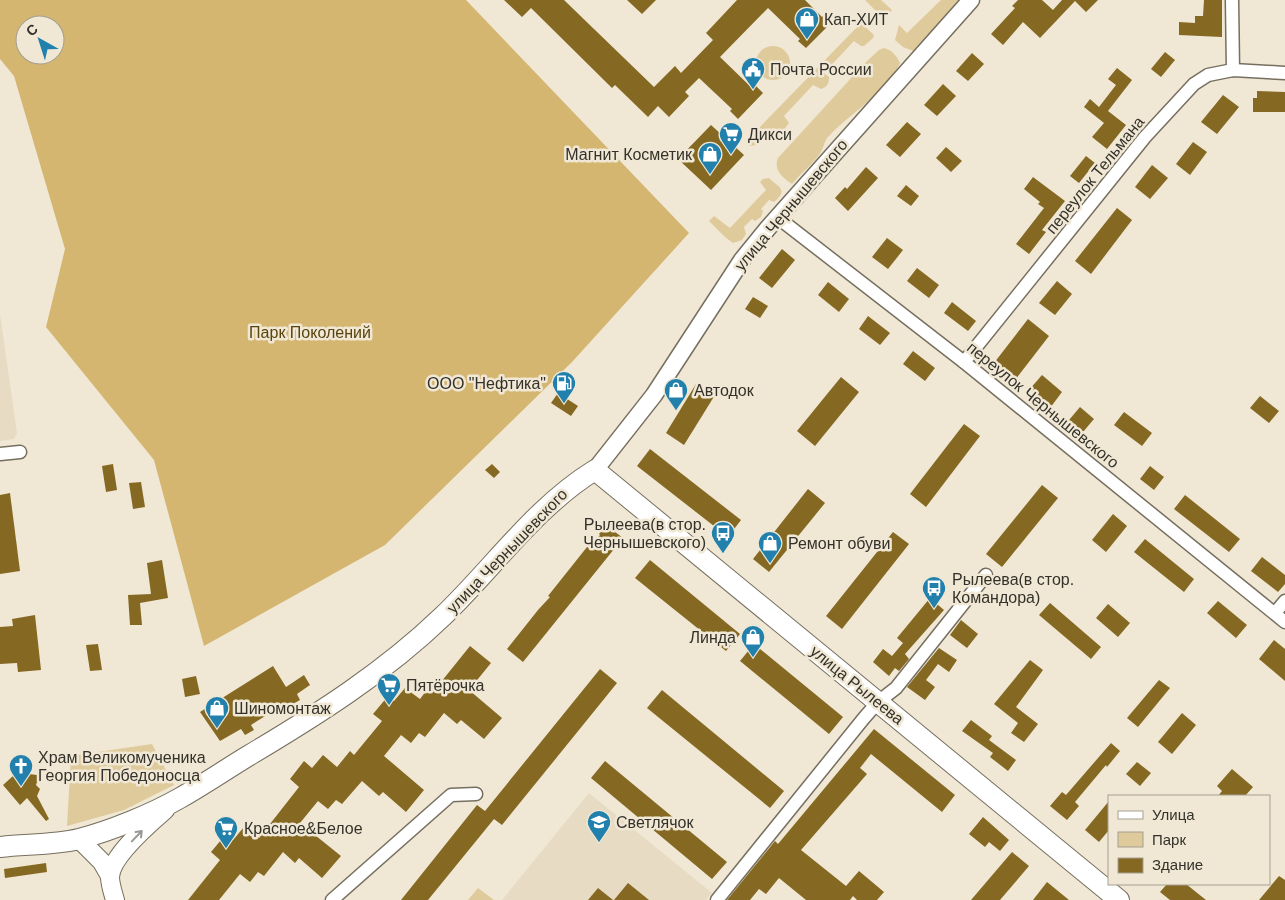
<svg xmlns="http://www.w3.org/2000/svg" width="1285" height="900" viewBox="0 0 1285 900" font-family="Arial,sans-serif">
<rect width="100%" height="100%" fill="#f0e8d5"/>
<g fill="#e7dcc3">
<polygon points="0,314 17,433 14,439 0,441"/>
<polygon points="589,793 712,893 706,900 502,900"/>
</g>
<g fill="#dfca9c">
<polygon points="865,0 881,0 892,10 884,19"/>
<polygon points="941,0 960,0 931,36 913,51 903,47 895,40 899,25 907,33"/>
<path d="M861 23 874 35 873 38 864 46H861L854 41 824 73 829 77C829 84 827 87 821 89L813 85 784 116 789 123 783 131 779 132 773 128 757 145 750 146 747 142 751 136Z"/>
<circle cx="773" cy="63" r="17"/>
<path d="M884 48C892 50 897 56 900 63 885 94 850 113 827 138 824 143 823 148 821 152 815 162 799 175 792 184 783 178 773 170 778 158L864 64 879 50Z"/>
<path d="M769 178C780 188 788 190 774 202L769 200 761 209 763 211 761 217 755 221 752 219 744 227 746 234 742 240 733 243 725 237 709 221 714 216 730 228 766 190 760 182 763 179Z"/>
<polygon points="152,744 174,785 124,810 67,826 71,756"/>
<polygon points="478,888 494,900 468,900"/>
</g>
<path fill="#d4b671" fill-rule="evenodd" d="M0 0H466L689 233 572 362 385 545 204 646 154 460 46 327 65 249 14 76 0 59ZM25 25H55V55H25Z"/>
<g fill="#856922">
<polygon points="504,0 564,0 654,87 675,66 681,73 713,40 706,33 737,0 805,0 822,17 824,15 832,22 806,48 798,41 800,39 768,8 720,57 752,88 755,85 763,93 738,119 730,111 732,109 699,78 685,92 689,96 669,117 658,106 648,117 615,85 612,88 531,8 522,17"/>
<polygon points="627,0 656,0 642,14"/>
<polygon points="1018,0 1042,0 1053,10 1062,0 1098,0 1086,12 1075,1 1040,38 1023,22 1003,45 991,34 1015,8 1012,6"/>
<polygon points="1204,0 1222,0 1222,37 1179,35 1179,22 1195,23 1195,16 1203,16"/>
<polygon points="1165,52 1175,60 1161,77 1151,69"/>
<polygon points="972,53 984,64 968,81 956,71"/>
<polygon points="1117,68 1132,80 1108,111 1126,125 1107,149 1092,137 1104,123 1084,107 1090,99 1099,107 1116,85 1108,79"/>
<polygon points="943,84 956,96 937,116 924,105"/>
<polygon points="1257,91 1285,92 1285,112 1253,112 1253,98 1257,98"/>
<polygon points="1223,95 1239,107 1217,134 1201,122"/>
<polygon points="907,122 921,134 900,157 886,145"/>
<polygon points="711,125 744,155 711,190 678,159"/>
<polygon points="1193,142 1207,152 1190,175 1176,164"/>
<polygon points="946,147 962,161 951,172 936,158"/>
<polygon points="1086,156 1095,163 1079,183 1070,176"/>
<polygon points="1152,165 1168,178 1150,199 1135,187"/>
<polygon points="866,167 878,178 848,211 835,198 845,187 847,189"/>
<polygon points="1033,177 1065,201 1042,230 1046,232 1029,254 1016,244 1044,208 1038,204 1040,202 1024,189"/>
<polygon points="906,185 919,196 911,206 897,196"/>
<polygon points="1117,208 1132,220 1091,274 1075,261"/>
<polygon points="887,238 903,250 888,269 872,257"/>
<polygon points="782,249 795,260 772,288 759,278"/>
<polygon points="917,268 939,285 929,298 907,281"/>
<polygon points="1057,281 1072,294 1055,315 1039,303"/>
<polygon points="828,282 849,299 839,312 818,295"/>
<polygon points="753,297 768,306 760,318 745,309"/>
<polygon points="952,302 976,321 968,331 944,313"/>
<polygon points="868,316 890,333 880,345 859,329"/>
<polygon points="1028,319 1049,336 1015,380 994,363"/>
<polygon points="913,351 935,368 925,381 903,364"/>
<polygon points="1042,375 1062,392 1050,408 1029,390"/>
<polygon points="841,377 859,392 815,446 797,431"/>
<polygon points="696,384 715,395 684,445 666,433"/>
<polygon points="558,393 578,406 571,416 551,403"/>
<polygon points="1260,396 1279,411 1269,423 1250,408"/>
<polygon points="1080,407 1094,419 1083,432 1069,420"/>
<polygon points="1124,412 1152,433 1142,446 1114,425"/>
<polygon points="964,424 980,436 926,507 910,494"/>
<polygon points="650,449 741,520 728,537 637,466"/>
<polygon points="113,464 117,490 106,492 102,466"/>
<polygon points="492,464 500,472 494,478 485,470"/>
<polygon points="1150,466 1164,477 1154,490 1140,479"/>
<polygon points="141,482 145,507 133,509 129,483"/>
<polygon points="1042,485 1058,498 1002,567 986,554"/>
<polygon points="808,489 825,503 769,572 753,559"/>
<polygon points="10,493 20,571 0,574 0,495"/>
<polygon points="1185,495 1240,539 1229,552 1174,509"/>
<polygon points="1113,514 1127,526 1106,552 1092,540"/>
<polygon points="606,525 623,538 523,662 507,649 538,610 550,597 548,596 587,547 589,548 600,535 599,534"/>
<polygon points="893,532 909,544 842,629 826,616"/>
<polygon points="1145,539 1194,579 1184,592 1134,552"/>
<polygon points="1262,557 1285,575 1285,584 1278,592 1251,571"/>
<polygon points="162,560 168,598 140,603 142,625 130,625 128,595 151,594 147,563"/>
<polygon points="650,560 740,634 726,651 635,578"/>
<polygon points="930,598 944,610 905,654 909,659 899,671 895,668 889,676 873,662 883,649 892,656 903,643 897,638"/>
<polygon points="1218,601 1247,625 1236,638 1207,613"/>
<polygon points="1050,603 1101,647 1091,659 1039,615"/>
<polygon points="1108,604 1130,623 1118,637 1096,618"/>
<polygon points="35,615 41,670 18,672 17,663 0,664 0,627 13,626 12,619"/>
<polygon points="961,620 978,634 967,648 950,635"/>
<polygon points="1274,640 1285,649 1285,681 1259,659"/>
<polygon points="98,644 102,670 90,671 86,645"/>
<polygon points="754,644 843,717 829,734 740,661"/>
<polygon points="470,646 491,663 469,690 502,718 484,739 461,720 457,724 444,713 425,737 419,733 411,743 401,735 384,756 424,790 406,812 383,792 379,796 362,781 342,804 336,800 328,809 318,801 300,823 341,856 322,878 299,858 295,863 283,852 264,876 258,872 250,882 240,874 219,900 188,900 220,860 211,852 226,834 233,840 244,827 259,838 299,787 290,779 304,761 312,768 323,755 337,767 350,751 354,755 382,721 373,714 388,696 394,701 405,688 420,699 432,683 437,687"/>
<polygon points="939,648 957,660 949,672 938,664 926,680 935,687 925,700 907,687"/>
<polygon points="1030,660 1043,670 1016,707 1038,724 1024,742 1011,733 1018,723 994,704"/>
<polygon points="273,666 286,687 304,675 310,685 297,694 300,700 272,716 270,713 251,725 254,730 245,735 241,729 220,741 200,712"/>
<polygon points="600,669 617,683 502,825 494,819 428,900 401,900 477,805 485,811"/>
<polygon points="196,676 200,694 185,697 182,679"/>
<polygon points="1159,680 1170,688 1138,727 1127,718"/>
<polygon points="662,690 784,791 770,808 647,708"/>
<polygon points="1182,713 1196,725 1172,754 1158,742"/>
<polygon points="971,720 992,736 989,740 1016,760 1008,771 990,757 993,753 962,731"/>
<polygon points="874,729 955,795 942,812 871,754 860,768 867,774 801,850 846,886 859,871 884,892 877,900 857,900 853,896 850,900 806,900 779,878 766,894 759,889 750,900 727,900 775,841 778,844"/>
<polygon points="1111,743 1120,751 1107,767 1106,765 1075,802 1079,806 1067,820 1050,806 1062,792 1066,795"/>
<polygon points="605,761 727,862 712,879 591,778"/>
<polygon points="1137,762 1151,773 1140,786 1126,774"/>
<polygon points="23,767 29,774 37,775 38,779 36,785 40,789 37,796 49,819 46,821 27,798 20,805 3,785"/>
<polygon points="1232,769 1253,787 1245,796 1218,796 1222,791 1217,786"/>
<polygon points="1109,801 1109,830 1099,842 1085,830"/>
<polygon points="983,817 1009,840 1000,851 989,842 985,847 969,834"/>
<polygon points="1012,852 1029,866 1000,900 971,900"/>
<polygon points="46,863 47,872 5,878 4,869"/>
<polygon points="1279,876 1285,880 1285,900 1259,900"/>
<polygon points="1047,882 1069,900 1033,900"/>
<polygon points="628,883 649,900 614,900"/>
<polygon points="1167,884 1186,884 1206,900 1170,900 1160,892"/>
<polygon points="598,888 613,900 588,900"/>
</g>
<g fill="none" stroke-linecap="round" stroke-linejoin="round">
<g stroke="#766f5f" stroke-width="15">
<g id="minor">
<polyline points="1232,0 1233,70"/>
<polyline points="777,217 964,362 1285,622"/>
<polyline points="964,362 1145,137 1194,84 1208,75 1233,70 1285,73"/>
<polyline points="0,454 20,452"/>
<polyline points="1275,613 1285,601"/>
<polyline points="332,900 451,795 476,794"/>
<polyline points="717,900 864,718 878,702 896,688 986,575"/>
</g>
</g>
<g stroke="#766f5f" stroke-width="19">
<polyline id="tertiary" points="595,470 654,395 742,260 768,228 971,0"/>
</g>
<g stroke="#766f5f" stroke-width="20">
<g id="secondary">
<polyline points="79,839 102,862 110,876"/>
<path d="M115 900C113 893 110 884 110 877 111 856 150 823 165 810"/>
</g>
</g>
<g stroke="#766f5f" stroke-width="22">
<path id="primary" d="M0 847C26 844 54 845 79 839 110 831 152 814 180 798 203 785 225 770 248 756 317 715 385 672 443 616 494 567 535 507 595 470L1119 900"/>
</g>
<use href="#minor" stroke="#fff" stroke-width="12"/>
<use href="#tertiary" stroke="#fff" stroke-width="16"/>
<use href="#secondary" stroke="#fff" stroke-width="18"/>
<use href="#primary" stroke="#fff" stroke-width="20"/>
</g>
<defs><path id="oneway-shaft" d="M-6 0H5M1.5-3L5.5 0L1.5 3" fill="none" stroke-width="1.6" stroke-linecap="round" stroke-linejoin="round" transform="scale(1.25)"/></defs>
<use stroke="#9a9894" href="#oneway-shaft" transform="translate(137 836) rotate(-46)"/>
<defs>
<g id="shop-pin" transform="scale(1.25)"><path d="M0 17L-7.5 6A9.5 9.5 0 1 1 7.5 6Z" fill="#2280ad" stroke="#f0e8d5"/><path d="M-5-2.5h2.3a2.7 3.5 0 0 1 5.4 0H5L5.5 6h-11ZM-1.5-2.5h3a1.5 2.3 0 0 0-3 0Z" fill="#fff"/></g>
<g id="civic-pin" transform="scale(1.25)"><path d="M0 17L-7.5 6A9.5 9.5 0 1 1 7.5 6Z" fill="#2280ad" stroke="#f0e8d5"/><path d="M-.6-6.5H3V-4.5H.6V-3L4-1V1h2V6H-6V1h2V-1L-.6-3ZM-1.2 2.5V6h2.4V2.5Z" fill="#fff"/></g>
<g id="supermarket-pin" transform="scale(1.25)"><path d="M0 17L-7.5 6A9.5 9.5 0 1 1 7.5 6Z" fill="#2280ad" stroke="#f0e8d5"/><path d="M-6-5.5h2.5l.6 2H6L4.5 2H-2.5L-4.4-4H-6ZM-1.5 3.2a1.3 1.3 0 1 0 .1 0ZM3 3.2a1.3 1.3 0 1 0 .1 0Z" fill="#fff"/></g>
<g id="fuel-pin" transform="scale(1.25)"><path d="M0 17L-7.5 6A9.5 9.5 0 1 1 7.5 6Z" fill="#2280ad" stroke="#f0e8d5"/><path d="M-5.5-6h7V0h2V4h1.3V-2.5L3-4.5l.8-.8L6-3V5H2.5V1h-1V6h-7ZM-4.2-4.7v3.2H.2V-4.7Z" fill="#fff"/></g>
<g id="bus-pin" transform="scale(1.25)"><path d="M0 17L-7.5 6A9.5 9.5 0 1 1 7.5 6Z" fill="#2280ad" stroke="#f0e8d5"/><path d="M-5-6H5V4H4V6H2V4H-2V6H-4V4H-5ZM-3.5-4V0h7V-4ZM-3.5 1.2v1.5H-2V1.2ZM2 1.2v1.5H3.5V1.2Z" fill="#fff"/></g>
<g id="church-pin" transform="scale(1.25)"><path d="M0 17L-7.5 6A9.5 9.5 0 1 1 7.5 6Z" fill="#2280ad" stroke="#f0e8d5"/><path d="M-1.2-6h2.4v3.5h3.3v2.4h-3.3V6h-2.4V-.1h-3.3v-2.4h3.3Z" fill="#fff"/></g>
<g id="school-pin" transform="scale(1.25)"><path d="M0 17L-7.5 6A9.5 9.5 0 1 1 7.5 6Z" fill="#2280ad" stroke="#f0e8d5"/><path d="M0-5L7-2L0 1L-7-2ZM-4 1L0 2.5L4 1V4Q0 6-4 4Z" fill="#fff"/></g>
</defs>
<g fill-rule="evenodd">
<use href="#shop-pin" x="807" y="19"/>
<use href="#civic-pin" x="753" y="69"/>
<use href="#supermarket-pin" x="731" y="134"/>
<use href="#shop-pin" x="710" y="154"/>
<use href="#fuel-pin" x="564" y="383"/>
<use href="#shop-pin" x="676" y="390"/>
<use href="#bus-pin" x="723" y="533"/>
<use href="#shop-pin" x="770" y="543"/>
<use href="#bus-pin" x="934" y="588"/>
<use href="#shop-pin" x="753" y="637"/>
<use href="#supermarket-pin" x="389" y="685"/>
<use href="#shop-pin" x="217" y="708"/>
<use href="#church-pin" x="21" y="766"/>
<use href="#school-pin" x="599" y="822"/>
<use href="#supermarket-pin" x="226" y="828"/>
</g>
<g text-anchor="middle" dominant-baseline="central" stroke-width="5" stroke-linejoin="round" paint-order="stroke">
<g font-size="16" fill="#34312a" stroke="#f0e8d5" text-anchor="start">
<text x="824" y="19">Кап-ХИТ</text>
<text x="770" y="69">Почта России</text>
<text x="748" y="134">Дикси</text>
<text x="692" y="154" text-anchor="end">Магнит Косметик</text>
<text x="546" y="383" text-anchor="end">ООО "Нефтика"</text>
<text x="694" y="390">Автодок</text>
<text x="706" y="524" text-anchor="end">Рылеева(в стор.<tspan x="706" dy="18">Чернышевского)</tspan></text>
<text x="788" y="543">Ремонт обуви</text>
<text x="952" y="579">Рылеева(в стор.<tspan x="952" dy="18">Командора)</tspan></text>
<text x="736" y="637" text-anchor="end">Линда</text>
<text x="406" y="685">Пятёрочка</text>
<text x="234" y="708">Шиномонтаж</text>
<text x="38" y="757">Храм Великомученика<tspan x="38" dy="18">Георгия Победоносца</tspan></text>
<text x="616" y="822">Светлячок</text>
<text x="244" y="828">Красное&amp;Белое</text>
</g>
<g font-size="16" fill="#34312a" stroke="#f0e8d5">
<text transform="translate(1095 175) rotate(-51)">переулок Тельмана</text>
<text transform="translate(791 205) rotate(-50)">улица Чернышевского</text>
<text transform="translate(1043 405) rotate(39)">переулок Чернышевского</text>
<text transform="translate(507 551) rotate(-46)">улица Чернышевского</text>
<text transform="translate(857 685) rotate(39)">улица Рылеева</text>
</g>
<g font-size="16" fill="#59440d" stroke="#f0e8d5">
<text x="310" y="332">Парк Поколений</text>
</g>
</g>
<rect x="1108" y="795" width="162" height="90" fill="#f0e8d5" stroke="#a59f91"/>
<rect x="1118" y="811" width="25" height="8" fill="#ffffff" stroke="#a59f91"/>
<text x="1152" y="820" font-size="15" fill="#34312a">Улица</text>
<rect x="1118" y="832" width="25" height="15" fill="#dfca9c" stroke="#a59f91"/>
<text x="1152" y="845" font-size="15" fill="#34312a">Парк</text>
<rect x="1118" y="858" width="25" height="15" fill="#856922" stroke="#a59f91"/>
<text x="1152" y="870" font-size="15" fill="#34312a">Здание</text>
<g transform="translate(40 40) rotate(321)"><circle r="24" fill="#f0e8d5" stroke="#a59f91"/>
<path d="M0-4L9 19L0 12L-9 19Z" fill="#2280ad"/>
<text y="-8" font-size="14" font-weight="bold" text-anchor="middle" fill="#34312a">С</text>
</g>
</svg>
